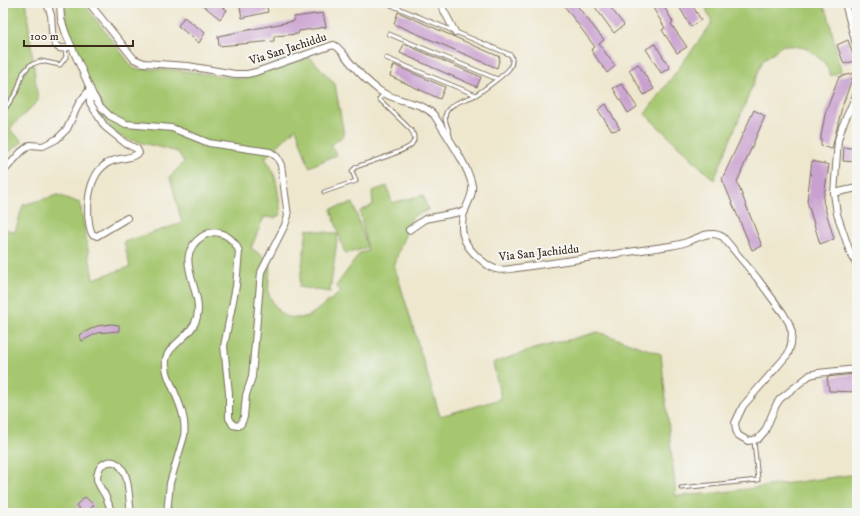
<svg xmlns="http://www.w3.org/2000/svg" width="860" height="516" viewBox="0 0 860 516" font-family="'IM FELL DW Pica',serif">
<rect width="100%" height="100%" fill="#f6f6f2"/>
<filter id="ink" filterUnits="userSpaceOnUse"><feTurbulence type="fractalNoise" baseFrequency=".025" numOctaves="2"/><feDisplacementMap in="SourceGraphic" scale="8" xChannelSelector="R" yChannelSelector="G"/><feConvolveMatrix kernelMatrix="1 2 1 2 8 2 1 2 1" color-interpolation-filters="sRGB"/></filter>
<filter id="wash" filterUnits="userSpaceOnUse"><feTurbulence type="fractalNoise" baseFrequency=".012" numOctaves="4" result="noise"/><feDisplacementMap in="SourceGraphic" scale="16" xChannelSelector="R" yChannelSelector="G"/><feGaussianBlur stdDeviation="0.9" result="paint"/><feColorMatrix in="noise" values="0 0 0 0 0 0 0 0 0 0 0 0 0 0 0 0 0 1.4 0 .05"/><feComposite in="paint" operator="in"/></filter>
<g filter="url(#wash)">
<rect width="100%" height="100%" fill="#eee7ce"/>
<g fill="#a6c770" stroke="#707847">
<polygon points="3,3 26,3 38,101 11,127 11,131 23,141 3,157"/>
<path d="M64 3H83L134 69 178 70 244 79 310 57 335 84 344 135 331 145 337 155 309 167 296 128 265 158C278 173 278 195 281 214L275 218 264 217 251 248 270 261 268 293 278 311 287 317 299 318 309 316 341 292 336 286 360 253 368 251 367 248 345 254 331 209 353 203 367 247 360 211 373 205 372 191 387 186 392 203 423 195 428 210 412 217 394 264 440 416 501 399 493 363 534 349 598 332 661 354 676 496 716 493 857 474V513H3V228L15 232 23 205 58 195 80 203 93 279 130 267 124 242 182 223 170 177 184 162 178 152 123 138 115 133 105 122 91 100 67 28Z"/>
<polygon points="704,3 753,3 756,9 771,3 821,3 828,14 841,71 831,76 824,62 806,48 783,45 763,60 714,180 645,114 712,23"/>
<polygon points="307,229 338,234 330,292 299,287"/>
</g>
<g id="blocks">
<g fill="#c9a1d0">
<polygon points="200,3 217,3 227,10 220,19"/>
<polygon points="263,3 266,3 268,12 242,18 240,7"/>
<polygon points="562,3 575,3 604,40 599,44 615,66 607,73 591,50 595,47"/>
<polygon points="592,3 607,3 624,25 614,33"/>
<polygon points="650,3 662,3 673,22 671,24 687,47 677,53 662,30 665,28"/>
<polygon points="677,3 691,3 701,20 691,27"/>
<polygon points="398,12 500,57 497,68 394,24"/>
<polygon points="323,13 326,27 299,31 298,34 274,36 274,41 219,46 218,36 294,21 294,17"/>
<polygon points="184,17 205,33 199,43 178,26"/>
<polygon points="848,40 855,61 844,64 837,45"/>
<polygon points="404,44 481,77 477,87 400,53"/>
<polygon points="655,44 670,68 661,73 646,49"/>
<polygon points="638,64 654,89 644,95 629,70"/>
<polygon points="394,65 445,87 440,99 390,76"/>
<polygon points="854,73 842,107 832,149 821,146 821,136 825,114 839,77"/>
<polygon points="622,84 637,107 628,113 613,88"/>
<polygon points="606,104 620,129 612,131 598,110"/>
<polygon points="754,110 765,116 737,182 762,246 752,250 722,179"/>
<polygon points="844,147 857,149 857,162 843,161"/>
<polygon points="812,161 829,165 823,201 834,239 820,244 807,201"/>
<polygon points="111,324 119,325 119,331 97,333 82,341 79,335 97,326"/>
<polygon points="855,374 857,392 829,391 827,377"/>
<polygon points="85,497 94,505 86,513 83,513 76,505"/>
</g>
</g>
</g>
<g filter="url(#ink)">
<use href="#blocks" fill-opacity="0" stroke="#7a6c5c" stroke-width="1"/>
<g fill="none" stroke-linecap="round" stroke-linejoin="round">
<g stroke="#7a6c5c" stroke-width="5">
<g id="lane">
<path d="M386 3 511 55C513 60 512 65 509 69 504 75 481 92 474 96 465 100 450 103 446 113 442 122 452 131 450 140"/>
<polyline points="389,34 497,79"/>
<polyline points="386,58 476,95"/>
<polyline points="3,112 17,91 23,73 30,65 41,61 60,65 66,57 65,48"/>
<path d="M324 192 356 181 352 171 356 167C366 163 408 151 412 144 416 139 414 134 411 130L379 99 384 94"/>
<polyline points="681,488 758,480 754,441"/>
</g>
</g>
<g stroke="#7a6c5c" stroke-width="8">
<g id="street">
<path d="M46 3C48 6 50 11 51 15 53 27 48 57 71 46"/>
<path d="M60 3 61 19 66 34 93 95 100 106 110 116 126 124 172 128 209 143 270 152 277 157 281 165 288 216 285 225 261 272 252 377 246 395 244 417 241 424 238 426 233 425 229 418V393L224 346 236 286 239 251C236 244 230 237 223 234 216 231 209 232 203 236 170 257 204 289 197 317 193 336 167 345 166 360 165 367 167 374 170 381 177 399 187 416 184 436L170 483 167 513"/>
<path d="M89 3 134 59 144 63 188 66 235 74H247L256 72 330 46 334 45 337 47C342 51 345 56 349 61 358 72 369 83 380 91 397 103 420 100 434 115 445 133 468 165 472 185 474 196 465 206 463 217 459 236 467 248 480 259 485 263 490 268 496 269 503 271 510 269 517 268L670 246C676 245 683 244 689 241 700 237 711 230 723 237L757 278 783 313 789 323 792 333 791 344 788 354 743 406 735 423 736 430 738 435 748 441 758 439 765 431 776 405 780 399 810 375 818 373 857 369"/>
<polyline points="440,3 455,32"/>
<polyline points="845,3 857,48"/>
<path d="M89 90 90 103 105 127 125 143 137 149 139 153C129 160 120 157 110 162 87 172 84 214 92 234L97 236 127 218"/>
<polyline points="857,93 842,127 838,140 834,193 837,214 850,252 857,265"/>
<polyline points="3,172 21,152 30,145 43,146 57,139 67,129 79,103 90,89"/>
<polyline points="834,193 857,188"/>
<polyline points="409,230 425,219 465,211"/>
<path d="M111 513C110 507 108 501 105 495 102 490 98 485 97 479 97 474 99 467 102 465 106 462 110 461 114 462 131 468 128 499 131 513"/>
</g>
</g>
<use href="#lane" stroke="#fff" stroke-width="3"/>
<use href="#street" stroke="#fff" stroke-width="6"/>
</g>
</g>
<g text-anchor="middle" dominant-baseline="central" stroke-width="4" stroke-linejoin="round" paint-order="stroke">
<g font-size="12" fill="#3b2a1e" stroke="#f6f6f2">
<text transform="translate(288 49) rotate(-18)">Via San Jachiddu</text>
<text transform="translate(539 253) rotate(-6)">Via San Jachiddu</text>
</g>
</g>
<rect width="860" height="516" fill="none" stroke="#f6f6f2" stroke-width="16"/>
<path d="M24 40v6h109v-6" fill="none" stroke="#3b2a1e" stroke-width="2"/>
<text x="30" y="40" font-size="12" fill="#3b2a1e" stroke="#f6f6f2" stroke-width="3" paint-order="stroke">100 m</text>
</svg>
